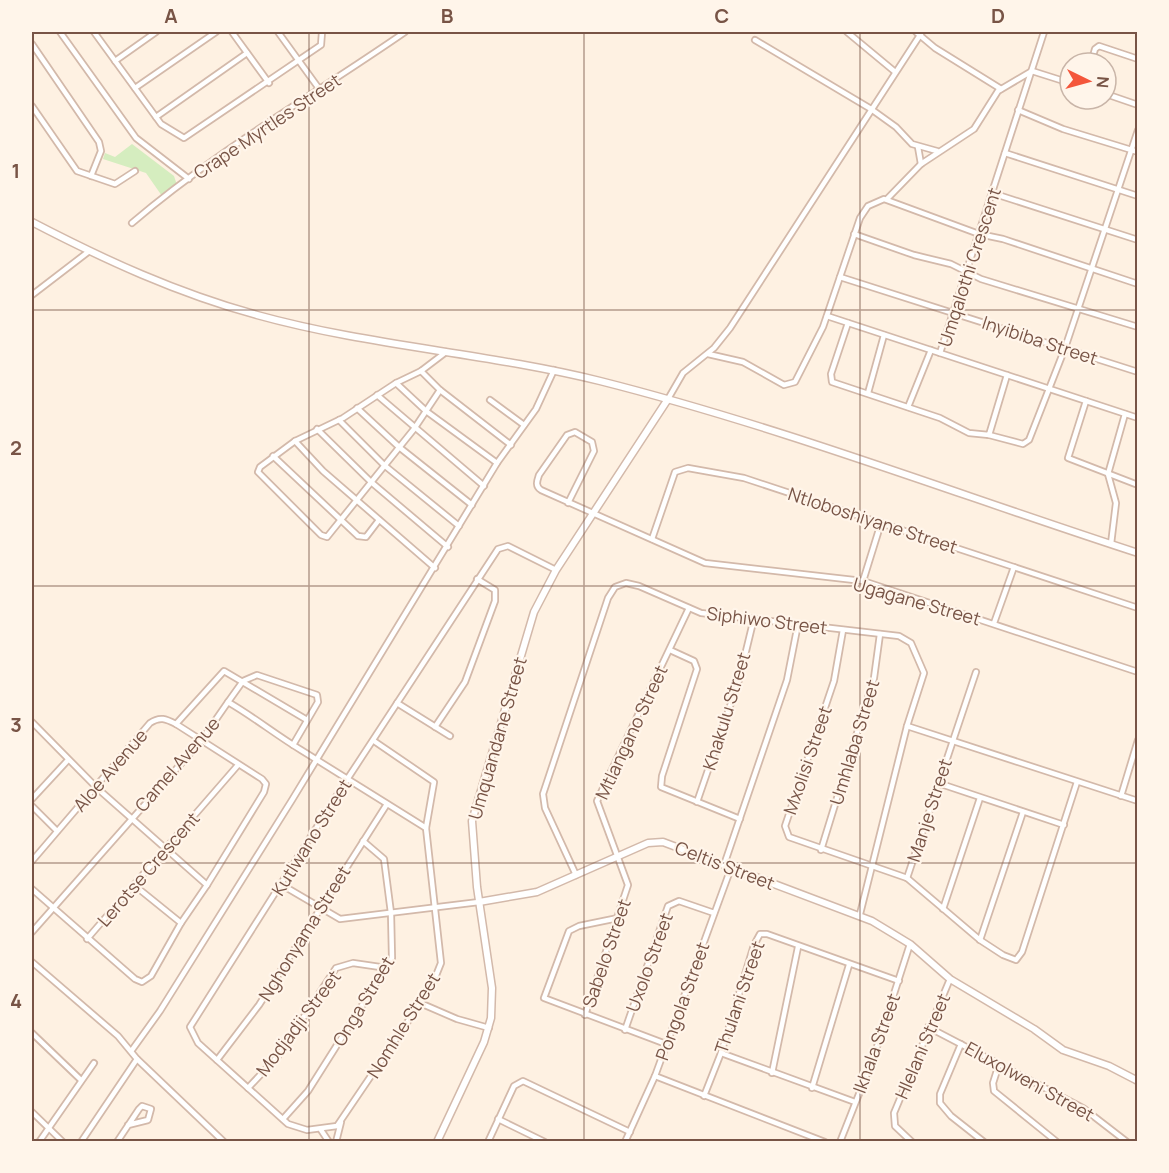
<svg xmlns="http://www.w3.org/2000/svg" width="1169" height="1173" viewBox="0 0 1169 1173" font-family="Manrope,sans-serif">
<rect width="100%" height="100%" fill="#fef1e2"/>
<polygon fill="#d5edbf" points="132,144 174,176 177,185 162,196 146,173 103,159 105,153 115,157"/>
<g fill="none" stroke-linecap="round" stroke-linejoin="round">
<g stroke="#d3b9aa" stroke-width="8">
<g id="minor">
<polyline points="60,32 136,138 189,179"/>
<polyline points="94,32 161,124 184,138 321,45 322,32"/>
<polyline points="232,32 269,83"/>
<polyline points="278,32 320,90"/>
<polyline points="847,32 894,71"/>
<polyline points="916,32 935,48 1001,89"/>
<polyline points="755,40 871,109 896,127 912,144 937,151"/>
<polyline points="32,44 99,142 101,151 91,176"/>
<polyline points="115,61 156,32"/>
<polyline points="1091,63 1095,49 1099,46 1138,59"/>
<polyline points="1032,71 1070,83"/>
<polyline points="135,88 216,32"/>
<polyline points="1106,94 1138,105"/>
<polyline points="32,106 77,171 115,184 135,171"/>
<polyline points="1018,110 1063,129 1138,152"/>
<polyline points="156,117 247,53"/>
<polyline points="918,147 921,164"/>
<polyline points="1005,153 1138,196"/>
<polyline points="992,193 1138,240"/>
<polyline points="887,199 921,164 974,129 998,91 1032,71"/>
<path d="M132 223C216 151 314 95 405 32"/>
<polyline points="854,234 914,255 951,264 981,279 1138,327"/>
<polyline points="840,277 1138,372"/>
<polyline points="32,295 88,252"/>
<polyline points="827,316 1138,418"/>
<polyline points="848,323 831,374 832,382 940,418 969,433 989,435 1007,375"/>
<polyline points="940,353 1044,32"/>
<polyline points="708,354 743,362 784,385 795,382 823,327 860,218 868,206 884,199 979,234 1003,239 1138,284"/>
<polyline points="421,371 440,390 511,445"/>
<polyline points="396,383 426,411 497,463"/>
<polyline points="440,390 414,429 327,537 321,535 258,472 260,467 295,441 343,418 396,383 421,371 446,352"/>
<polyline points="868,393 884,335"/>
<polyline points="377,395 484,486"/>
<polyline points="668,399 683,373 714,348 730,328 922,32"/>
<polyline points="490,400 524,425"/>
<polyline points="1086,401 1068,458 1138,485"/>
<polyline points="908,407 931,350"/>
<polyline points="357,408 399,447 472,505"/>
<polyline points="339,420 384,465 459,526"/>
<polyline points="317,429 371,482 448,547"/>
<polyline points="989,435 1023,444 1029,440 1065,348 1138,130"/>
<polyline points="295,441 323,471 435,568"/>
<polyline points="273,456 358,536 366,537 379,520"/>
<path d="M568 503 594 451 592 442 575 432 567 435 539 475C537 481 535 486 541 490L705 563 863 581 1138 672"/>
<polyline points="652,539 675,472 688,468 744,478 1138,608"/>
<polyline points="1111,544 1116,503 1108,474 1125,414"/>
<polyline points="863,581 881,523"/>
<polyline points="994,623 1014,567"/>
<polyline points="843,630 834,681 785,826 789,837 907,878 980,940 1003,955 1016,960 1022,952 1077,782"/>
<polyline points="670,650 694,661 697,669 662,776 661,787 740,819"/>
<polyline points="228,702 243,681 257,675 317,695 318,702 293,745"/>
<polyline points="397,703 450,736"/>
<path d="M32 722 97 788 207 885 264 792 266 784 262 779 176 724C166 719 160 716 150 723L32 861"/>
<polyline points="176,724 224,671 307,720"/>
<polyline points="907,726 1138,801"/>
<polyline points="435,727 465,682 495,601 495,590 477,579"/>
<polyline points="374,741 434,782 426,828"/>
<polyline points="938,783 1064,825"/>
<polyline points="1121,796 1138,740"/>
<polyline points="32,799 68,760"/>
<polyline points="697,802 739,680 754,618"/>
<polyline points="32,806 57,831"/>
<polyline points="821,850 874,678 880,634"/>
<polyline points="724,865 787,680 798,624"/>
<polyline points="576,875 545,808 543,794 608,598 615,587 626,583 639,586 701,613 899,636 911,643 924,673 907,726 860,914"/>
<polyline points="907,878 976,672"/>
<polyline points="134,885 181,923"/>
<polyline points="282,885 340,919 479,902"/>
<polyline points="32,889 135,979 142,982 151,976 181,923 207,885"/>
<polyline points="943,909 980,798"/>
<polyline points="618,918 579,926 569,931 544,998 666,1044"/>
<path d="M32 932 201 741 228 702C254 717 276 735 301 750 343 776 384 802 426 828L441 963 433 983 417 1008 337 1126 307 1130 288 1124 198 1043 190 1027 348 778 498 549 508 546 556 570"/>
<polyline points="87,939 238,765"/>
<polyline points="980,940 1023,812"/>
<polyline points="32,962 118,1036 137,1059 224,1142"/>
<polyline points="420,1003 457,1019 489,1028"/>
<polyline points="585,1015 628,885 597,801 689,608"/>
<polyline points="928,1027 1083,1108 1127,1142"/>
<polyline points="625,1030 668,906 679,901 714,913"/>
<polyline points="32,1033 81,1080"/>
<polyline points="961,1044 940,1094 940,1103 951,1116 984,1142"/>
<polyline points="132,1050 160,1011 292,800 497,463 536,409 554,370"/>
<polyline points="721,1053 855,1102"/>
<polyline points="217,1060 259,1005 387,804"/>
<polyline points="999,1064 993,1083 994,1091 1057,1142"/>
<polyline points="772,1073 798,947"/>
<polyline points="655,1076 825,1142"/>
<polyline points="248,1088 278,1056 336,968 353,963 387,968"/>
<polyline points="812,1088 849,965"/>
<polyline points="704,1096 721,1053 754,945 760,934 767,934 899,981"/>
<polyline points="32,1112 63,1142"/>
<polyline points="283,1119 308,1091 392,958 391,913 384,859 363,841"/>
<polyline points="498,1119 545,1142"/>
<polyline points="321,1130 329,1142"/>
<polyline points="39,1142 94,1063"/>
<polyline points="81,1142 137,1059"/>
<polyline points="117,1142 139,1109 142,1106 151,1109 148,1120 128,1125"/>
<polyline points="336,1142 341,1122"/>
<polyline points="488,1142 514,1086 523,1081 630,1132"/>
<polyline points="625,1142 655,1076 731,868"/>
<polyline points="840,1142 874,1056 910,944"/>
<polyline points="912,1142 895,1126 894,1113 950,979"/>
</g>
</g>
<g stroke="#d3b9aa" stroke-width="9">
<g id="tertiary">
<path d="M32 222C105 260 177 293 257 315 369 346 487 353 600 381 782 427 959 495 1138 553"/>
<polyline points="479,902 537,892 648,843 663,842 872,921 910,944 950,979 1034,1029 1063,1050 1109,1066 1138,1081"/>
<polyline points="437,1142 484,1042 491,1018 492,988 477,887 472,821 534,612 556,570 668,399"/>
</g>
</g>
<use href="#minor" stroke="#fff" stroke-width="4.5"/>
<use href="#tertiary" stroke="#fff" stroke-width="6"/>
</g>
<path fill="none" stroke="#785446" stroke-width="1.5" stroke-opacity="0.55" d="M309 32V1142M584 32V1142M860 32V1142M32 310H1138M32 586H1138M32 863H1138"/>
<g text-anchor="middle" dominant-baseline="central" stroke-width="4.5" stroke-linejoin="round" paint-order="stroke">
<g font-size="18" fill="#785446" stroke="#fff5ea">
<text transform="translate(267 126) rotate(-34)">Crape Myrtles Street</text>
<text transform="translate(969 267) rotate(-72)">Umqalothi Crescent</text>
<text transform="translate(1040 340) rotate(18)">Inyibiba Street</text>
<text transform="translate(873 520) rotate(18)">Ntloboshiyane Street</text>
<text transform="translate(917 601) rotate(16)">Ugagane Street</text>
<text transform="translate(767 620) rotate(7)">Siphiwo Street</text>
<text transform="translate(726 711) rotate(-73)">Khakulu Street</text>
<text transform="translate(631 732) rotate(-65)">Mtlangano Street</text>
<text transform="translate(497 738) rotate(-74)">Umquandane Street</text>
<text transform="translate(854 742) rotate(-73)">Umhlaba Street</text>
<text transform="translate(807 760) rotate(-71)">Mxolisi Street</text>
<text transform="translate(177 764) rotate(-49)">Camel Avenue</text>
<text transform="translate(110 770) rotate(-49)">Aloe Avenue</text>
<text transform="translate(929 810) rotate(-72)">Manje Street</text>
<text transform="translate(311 837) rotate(-58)">Kutlwano Street</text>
<text transform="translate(725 865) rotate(21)">Celtis Street</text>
<text transform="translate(148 869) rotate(-49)">Lerotse Crescent</text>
<text transform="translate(304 933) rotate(-58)">Nghonyama Street</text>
<text transform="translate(606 953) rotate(-71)">Sabelo Street</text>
<text transform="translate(649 962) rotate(-70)">Uxolo Street</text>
<text transform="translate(739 997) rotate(-71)">Thulani Street</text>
<text transform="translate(363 1001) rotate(-59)">Onga Street</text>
<text transform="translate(682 1001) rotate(-70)">Pongola Street</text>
<text transform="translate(298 1023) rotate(-53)">Modjadji Street</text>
<text transform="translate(403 1025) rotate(-58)">Nomhle Street</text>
<text transform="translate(876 1043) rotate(-70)">Ikhala Street</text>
<text transform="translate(922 1046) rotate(-67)">Hlelani Street</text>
<text transform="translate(1030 1081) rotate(29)">Eluxolweni Street</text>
</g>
</g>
<rect width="1169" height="1173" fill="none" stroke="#fff5ea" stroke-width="66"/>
<g transform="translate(1088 81) rotate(95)"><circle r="28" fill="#fff5ea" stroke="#c9b5a8" stroke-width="1.5"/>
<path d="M0-4.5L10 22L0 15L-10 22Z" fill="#f4563b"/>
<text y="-9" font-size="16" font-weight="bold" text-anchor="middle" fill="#785446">N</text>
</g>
<rect x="33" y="33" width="1103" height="1107" fill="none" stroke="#785446" stroke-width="2"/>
<g font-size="20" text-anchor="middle" font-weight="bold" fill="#785446">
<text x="171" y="23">A</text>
<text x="447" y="23">B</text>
<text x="722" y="23">C</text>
<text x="998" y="23">D</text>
<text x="16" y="178">1</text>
<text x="16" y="455">2</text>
<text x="16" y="732">3</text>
<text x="16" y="1008">4</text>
</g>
</svg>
